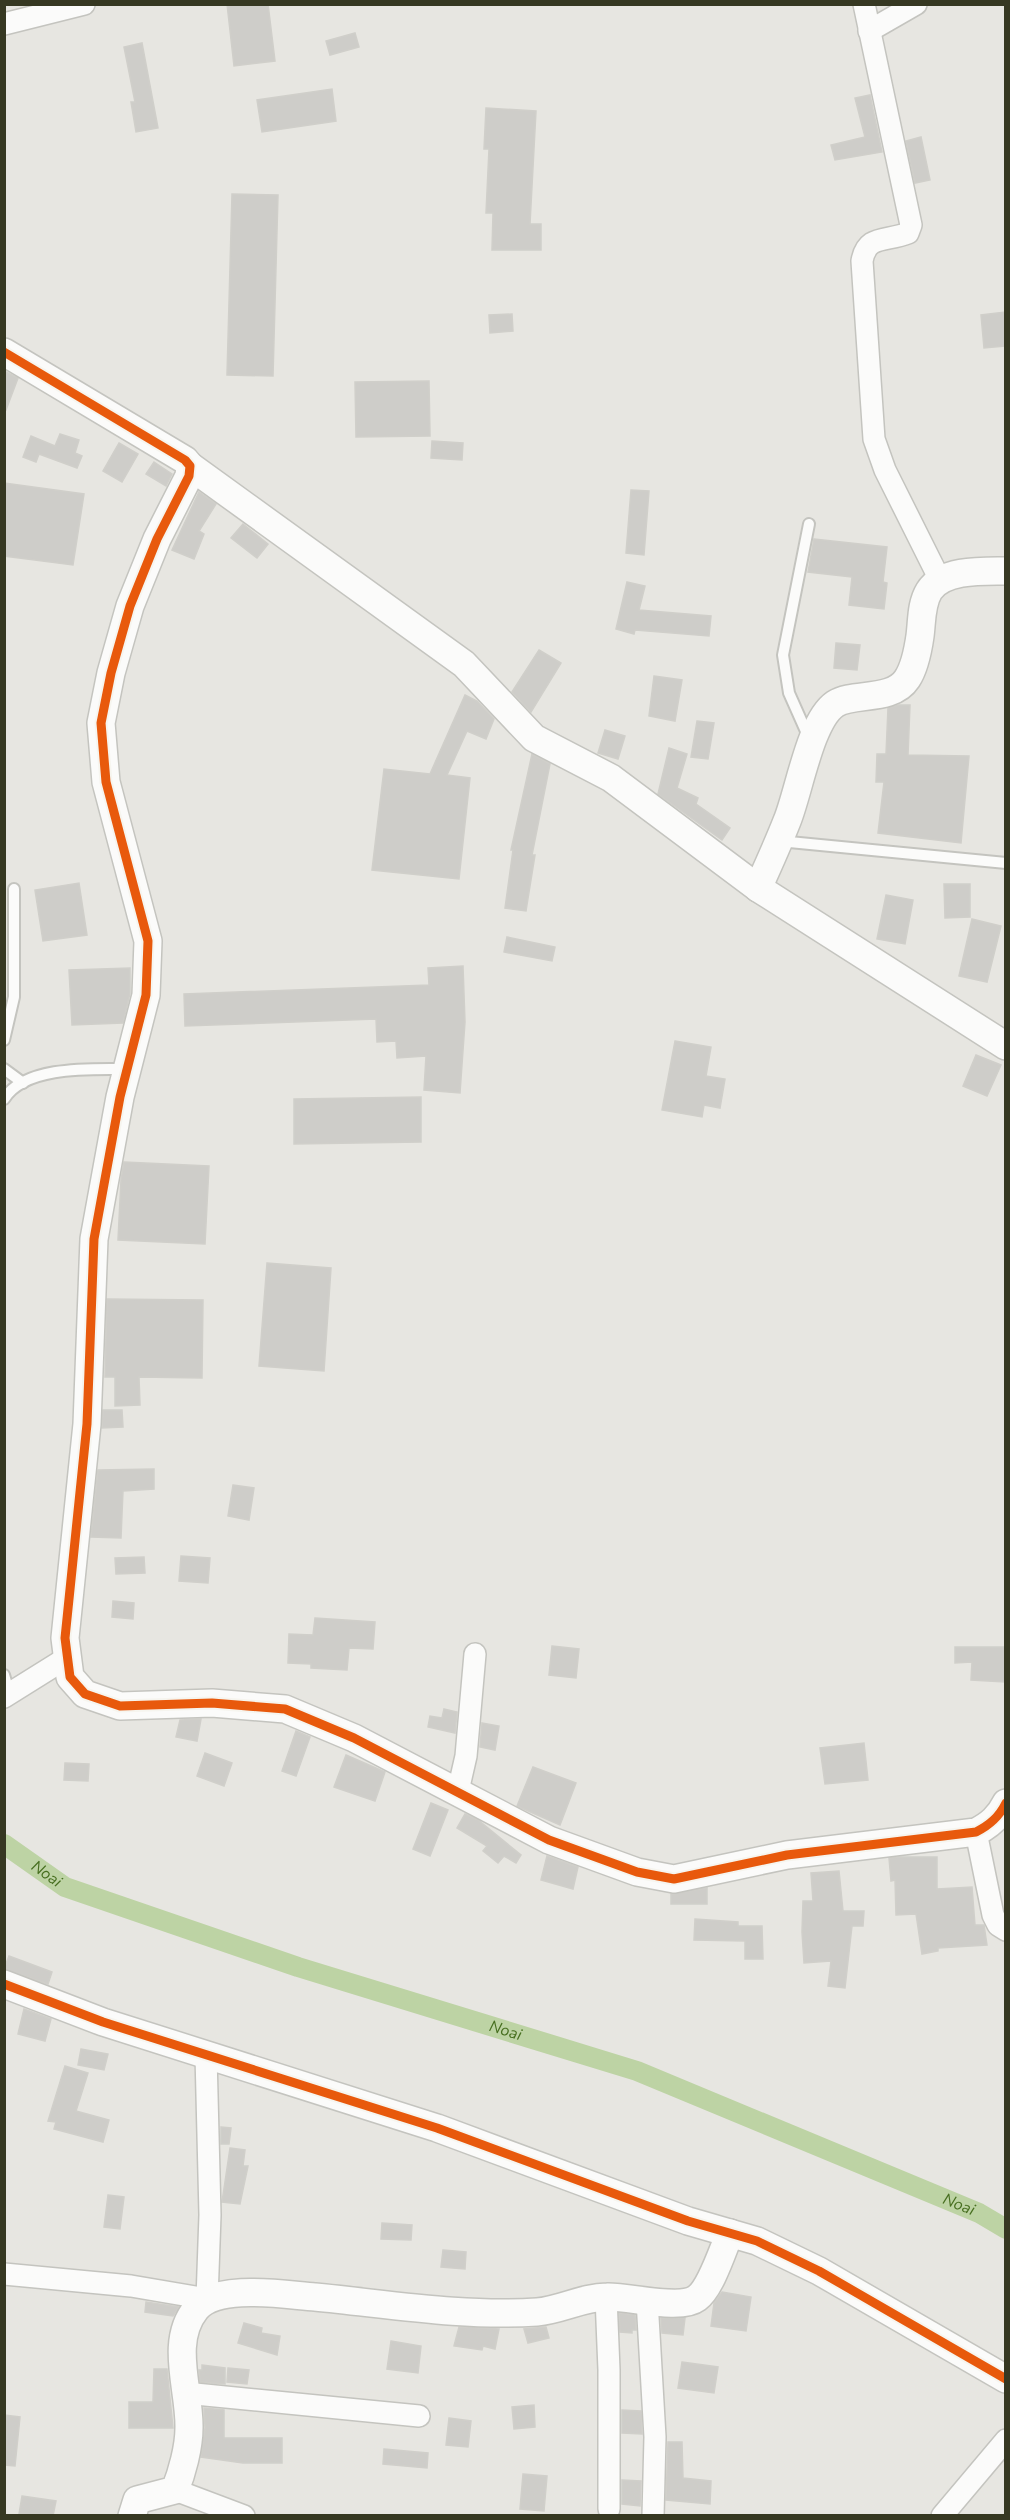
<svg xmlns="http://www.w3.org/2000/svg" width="1010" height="2520" viewBox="0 0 1010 2520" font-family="'Nunito Sans',sans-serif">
<rect width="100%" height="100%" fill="#e7e6e1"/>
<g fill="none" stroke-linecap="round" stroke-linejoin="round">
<path stroke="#bdd3a4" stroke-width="20" id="s1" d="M4 1844 65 1887 298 1967 637 2071 979 2213 1006 2229"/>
</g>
<g fill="#cecdc9" stroke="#d0cfca" stroke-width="1.5">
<polygon points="227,4 268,4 275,61 234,66"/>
<polygon points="355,33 359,47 330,55 326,41"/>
<polygon points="142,43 158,128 136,132 131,102 135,102 124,47"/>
<polygon points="332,89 336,121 262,132 257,100"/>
<polygon points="870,95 882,152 835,160 831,145 865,137 855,98"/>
<polygon points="486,108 536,111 530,224 541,224 541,250 492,250 493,213 486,213 489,149 484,149"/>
<polygon points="921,137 930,180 915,183 906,141"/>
<polygon points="232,194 278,195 273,376 227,375"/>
<polygon points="1005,312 1005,346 984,348 981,315"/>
<polygon points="512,314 513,331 490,333 489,315"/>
<polygon points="4,371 18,378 6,410 4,409"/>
<polygon points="429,381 430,436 356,437 355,382"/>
<polygon points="60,434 79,440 75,453 82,456 77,468 39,454 36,462 23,457 31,436 55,446"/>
<polygon points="432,441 463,443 462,460 431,458"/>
<polygon points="119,443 138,454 122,482 103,471"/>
<polygon points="154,462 172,474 166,486 146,474"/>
<polygon points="4,483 84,494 73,565 4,556"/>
<polygon points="631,490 649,491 644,555 626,553"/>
<polygon points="199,492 216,504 199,531 204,534 194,559 172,550"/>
<polygon points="243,524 268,544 257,558 231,538"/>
<polygon points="814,539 887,547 883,582 887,583 884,609 849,605 852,577 808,572"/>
<polygon points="627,582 645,586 639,610 711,616 709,636 635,630 634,634 616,629"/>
<polygon points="836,643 860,645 857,670 834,668"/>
<polygon points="539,650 561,663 531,712 512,692"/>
<polygon points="654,676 682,680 675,721 649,716"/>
<polygon points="465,695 477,701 494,719 486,739 467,731 447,775 470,778 459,879 372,870 384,769 430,774"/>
<polygon points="899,705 910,705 908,755 969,756 961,843 878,833 884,782 876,782 877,754 886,754 888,708"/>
<polygon points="697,721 714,723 708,759 691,757"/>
<polygon points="605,730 625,736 618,759 598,753"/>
<polygon points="669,748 687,754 677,788 698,798 696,804 730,828 722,840 658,794"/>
<polygon points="532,754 550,764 532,855 535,855 526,911 505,908 513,850 511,850"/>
<polygon points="79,883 87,935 43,941 35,890"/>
<polygon points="944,884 970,884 970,917 945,918"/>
<polygon points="886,895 913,900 905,944 877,939"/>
<polygon points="972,919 1001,926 987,982 959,976"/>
<polygon points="507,937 555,947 552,961 504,952"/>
<polygon points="463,966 465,1022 460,1093 424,1090 426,1056 397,1058 396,1041 377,1042 376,1019 185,1026 184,994 429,985 428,968"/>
<polygon points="130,968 130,993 123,1023 72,1025 69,970"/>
<polygon points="675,1041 711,1047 706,1076 725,1079 720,1108 704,1105 702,1117 662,1110"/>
<polygon points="976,1055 1001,1065 987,1096 963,1086"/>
<polygon points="421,1097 421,1142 294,1144 294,1099"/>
<polygon points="124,1162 209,1166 205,1244 118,1240 121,1180"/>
<polygon points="267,1263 331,1268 324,1371 259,1366"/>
<polygon points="107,1299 203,1300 202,1378 139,1377 140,1405 115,1406 115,1377 105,1377"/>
<polygon points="103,1410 122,1410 123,1427 102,1428"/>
<polygon points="154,1469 154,1489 123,1491 121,1538 91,1537 98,1470"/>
<polygon points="233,1485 254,1488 249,1520 228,1516"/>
<polygon points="181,1556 210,1558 208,1583 179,1581"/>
<polygon points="144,1557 145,1573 116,1574 115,1558"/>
<polygon points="113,1601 134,1603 133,1619 112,1617"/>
<polygon points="315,1618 375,1622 373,1649 349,1648 347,1670 311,1668 311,1664 288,1663 289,1634 313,1635"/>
<polygon points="552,1646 579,1649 576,1678 549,1675"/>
<polygon points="955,1647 1005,1647 1005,1682 971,1680 972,1662 955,1663"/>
<polygon points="444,1709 457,1712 455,1733 428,1727 430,1716 442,1718"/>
<polygon points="201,1719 197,1741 176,1737 180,1720"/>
<polygon points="482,1723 499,1726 495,1750 480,1747"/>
<polygon points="296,1731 310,1737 296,1776 282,1771"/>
<polygon points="864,1743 868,1780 825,1784 820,1748"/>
<polygon points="205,1753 232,1763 224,1786 197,1776"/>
<polygon points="346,1755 385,1772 375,1801 334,1787"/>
<polygon points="65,1763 89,1764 88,1781 64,1780"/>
<polygon points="533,1767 576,1783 560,1825 517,1806"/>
<polygon points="431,1803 448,1810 430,1856 413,1849"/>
<polygon points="465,1814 478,1820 521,1855 516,1863 504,1856 498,1863 483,1851 487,1846 457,1828"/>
<polygon points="547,1856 578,1867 573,1889 541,1880"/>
<polygon points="900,1857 937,1857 937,1889 972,1887 975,1925 984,1925 987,1945 938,1948 938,1951 922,1954 916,1914 896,1915 895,1880 891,1881 889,1858"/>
<polygon points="839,1871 843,1911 864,1911 863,1926 852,1926 845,1988 828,1986 831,1961 804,1963 802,1932 803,1901 813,1901 811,1873"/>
<polygon points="707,1888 707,1904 671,1904 671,1894"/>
<polygon points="695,1919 738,1922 738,1926 762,1926 763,1959 745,1959 745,1941 694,1940"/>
<polygon points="9,1956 52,1972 48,1984 4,1969"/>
<polygon points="24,2009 51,2019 45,2041 18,2034"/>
<polygon points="81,2049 108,2054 104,2070 78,2065"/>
<polygon points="65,2066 88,2073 76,2111 109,2120 103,2142 54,2129 56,2122 48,2121"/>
<polygon points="221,2127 231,2128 229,2144 221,2144"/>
<polygon points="230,2148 245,2150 243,2166 248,2166 240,2204 222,2202"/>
<polygon points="108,2195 124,2197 120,2229 104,2227"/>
<polygon points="382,2223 412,2225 411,2240 381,2239"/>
<polygon points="443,2250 466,2252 465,2269 441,2267"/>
<polygon points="722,2292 751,2297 746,2331 711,2326 714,2303"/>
<polygon points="146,2302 179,2307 173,2316 145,2312"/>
<polygon points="619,2313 635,2315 636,2330 632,2330 632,2333 620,2332"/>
<polygon points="661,2318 685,2318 683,2335 662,2333"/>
<polygon points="244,2323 262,2328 261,2333 280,2336 277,2355 238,2343"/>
<polygon points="459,2327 499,2329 495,2349 483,2346 482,2350 454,2346"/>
<polygon points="546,2327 549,2338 528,2343 524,2329"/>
<polygon points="391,2341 421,2346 418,2373 387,2369"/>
<polygon points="682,2362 718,2367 714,2393 678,2388"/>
<polygon points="202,2365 225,2368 225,2384 200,2382 199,2370 202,2370"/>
<polygon points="228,2368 249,2370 247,2384 227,2382"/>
<polygon points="154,2369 167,2369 173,2428 129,2428 129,2402 153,2402"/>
<polygon points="534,2405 535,2427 514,2429 512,2407"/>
<polygon points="204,2408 224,2410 224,2438 282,2438 282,2463 243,2463 201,2457 205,2428"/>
<polygon points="622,2410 641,2411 642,2434 622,2433"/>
<polygon points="4,2415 20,2417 15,2466 4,2465"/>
<polygon points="449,2418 471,2421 468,2447 446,2445"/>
<polygon points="668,2442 682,2442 683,2478 711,2481 710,2504 666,2500"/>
<polygon points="384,2449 428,2453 427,2468 383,2464"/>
<polygon points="523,2474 547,2476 544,2511 520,2509"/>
<polygon points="622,2480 641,2481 640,2506 622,2504"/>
<polygon points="22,2496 56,2501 53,2516 19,2514"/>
</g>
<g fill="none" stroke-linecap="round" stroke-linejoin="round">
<g stroke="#c4c4bf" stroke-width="14">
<g id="service">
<polyline points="809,738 789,693 783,655 809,524"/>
<polyline points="779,841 1006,863"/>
<polyline points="4,1040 14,997 14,889"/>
<polyline points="4,1069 23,1083"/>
<path d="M4 1099C25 1065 93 1069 128 1069"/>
<polyline points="4,1675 9,1692"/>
</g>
</g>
<g stroke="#c4c4bf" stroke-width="24">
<g id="minor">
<path d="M864 4 911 225 908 233C886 242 867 234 862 261L874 439 885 470 940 580"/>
<polyline points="4,24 84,4"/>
<polyline points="869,31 916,4"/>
<polyline points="4,1697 68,1657"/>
<polyline points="458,1791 466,1756 475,1654"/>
<polyline points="976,1832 993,1915 998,1925 1006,1930"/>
<polyline points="4,2274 131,2286 207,2299 210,2215 206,2055"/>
<polyline points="606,2297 609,2370 609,2509"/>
<polyline points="647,2300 655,2437 653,2516"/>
<polyline points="185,2393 419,2416"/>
<polyline points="175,2490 244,2516"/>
<polyline points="942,2516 1006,2440"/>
</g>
</g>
<g stroke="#c4c4bf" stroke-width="30">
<g id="tertiary">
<path d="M4 352 185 460 190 466 189 476 157 539 130 606 111 673 101 723 106 782 148 941 146 995 120 1097 94 1239 87 1424 65 1638 70 1677 85 1694 120 1706 212 1703 285 1709 354 1738 549 1840 637 1872 674 1879 787 1855 976 1832C990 1825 999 1817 1006 1803"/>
<polyline points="190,466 464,664 534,738 611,778 758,888 1006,1046"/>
<path d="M758 888C768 866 778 844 787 821 799 792 810 721 835 704 853 692 892 702 907 679 915 667 918 650 920 636 922 621 921 604 929 591 943 569 983 571 1006 571"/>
<polyline points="4,1984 103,2022 437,2128 688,2221 757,2241 819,2271 1006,2379"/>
<path d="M132 2516 137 2500 175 2490C182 2473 189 2447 189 2428 190 2390 169 2342 196 2309 217 2283 285 2295 315 2297 388 2304 463 2317 537 2312 561 2310 583 2297 607 2297 629 2296 680 2311 697 2298 711 2288 723 2249 730 2233"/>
</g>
</g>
<use href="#service" stroke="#fbfbfa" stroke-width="10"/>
<use href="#minor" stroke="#fbfbfa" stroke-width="21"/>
<use href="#tertiary" stroke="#fbfbfa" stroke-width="27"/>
<g stroke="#f6f5ef" stroke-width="13">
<g id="cycleway">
<path d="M4 352 185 460 190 466 189 476 157 539 130 606 111 673 101 723 106 782 148 941 146 995 120 1097 94 1239 87 1424 65 1638 70 1677 85 1694 120 1706 212 1703 285 1709 354 1738 549 1840 637 1872 674 1879 787 1855 976 1832C990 1825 999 1817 1006 1803"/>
<polyline points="4,1984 103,2022 437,2128 688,2221 757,2241 819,2271 1006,2379"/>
</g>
</g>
<use href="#cycleway" stroke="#e8590c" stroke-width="9"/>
</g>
<g text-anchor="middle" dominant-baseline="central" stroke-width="6" stroke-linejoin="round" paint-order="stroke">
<g font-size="16" font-style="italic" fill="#476f20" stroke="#f6f5ef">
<text stroke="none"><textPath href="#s1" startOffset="52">Noai</textPath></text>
<text stroke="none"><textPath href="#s1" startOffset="538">Noai</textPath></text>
<text stroke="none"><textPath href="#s1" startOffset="1024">Noai</textPath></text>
</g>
</g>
<rect width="1010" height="2520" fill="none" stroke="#363822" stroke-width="12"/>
</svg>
